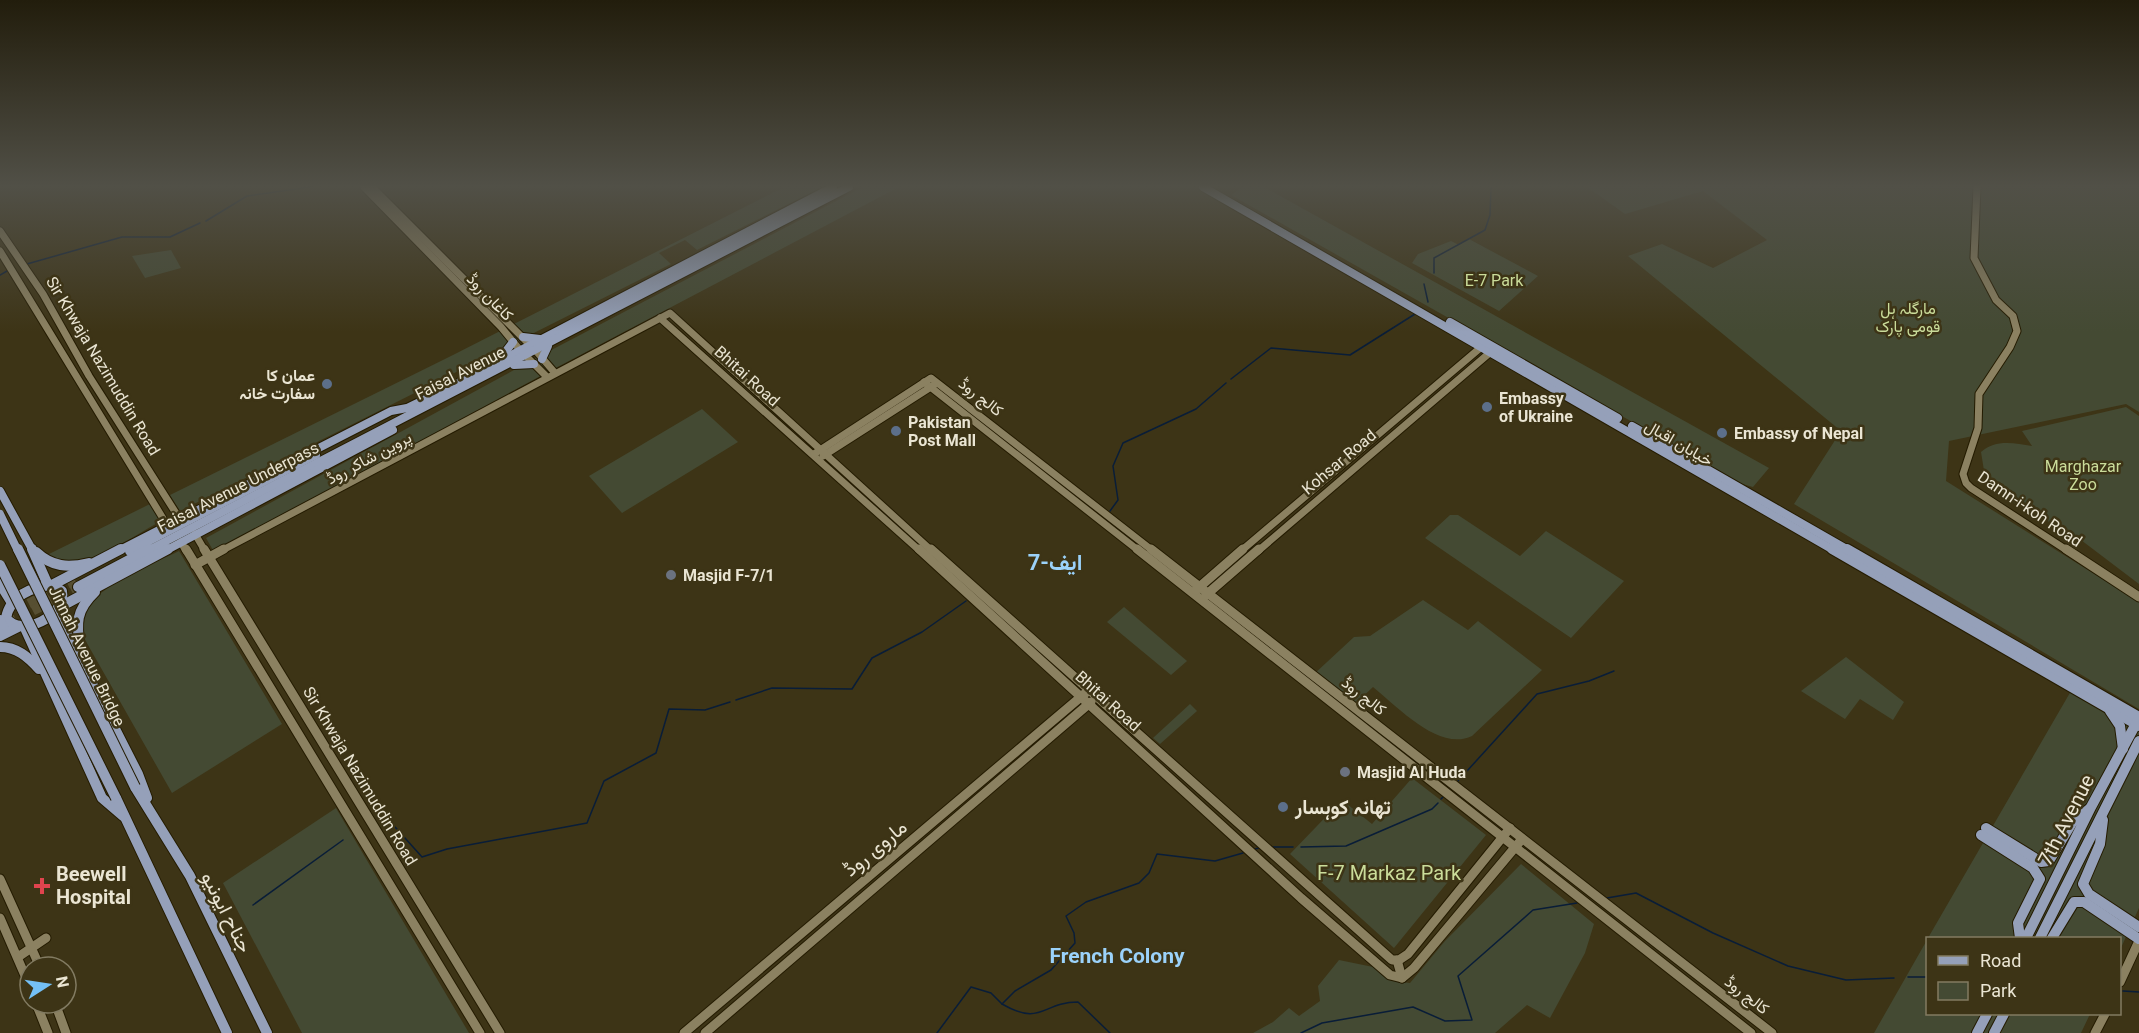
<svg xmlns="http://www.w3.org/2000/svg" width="2139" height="1033" viewBox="0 0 2139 1033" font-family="Roboto,Vazirmatn,sans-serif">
<rect width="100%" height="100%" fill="#3d3416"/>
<g fill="#444a33">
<polygon points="784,187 822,187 697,250 685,240 659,253 671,264 180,511 170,495 453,355"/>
<polygon points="863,187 899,187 548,372 214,552 206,538 536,358"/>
<polygon points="1243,187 1264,187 1769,468 1753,487 1742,484 1231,195"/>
<polygon points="1587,187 2139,187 2139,412 2126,404 1949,441 1946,481 2139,602 2139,709 1794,504 1841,431 1628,256 1662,244 1713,268 1767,240 1703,191 1625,214"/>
<polygon points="1469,239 1538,276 1499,311 1412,263 1418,254 1451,241 1459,245"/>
<polygon points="171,250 181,268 145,278 132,256"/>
<path d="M2126 407 2139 416V584L2077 537 2012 502 1986 483 1981 452C1995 439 2014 443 2032 446L2022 431Z"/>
<polygon points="702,409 738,442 622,513 589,476"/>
<path d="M152 503 161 519 159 522C132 537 99 561 68 562 61 562 53 558 45 556Z"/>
<polygon points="1450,515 1458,515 1520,556 1546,531 1624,581 1571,638 1425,538"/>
<path d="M179 551 282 724 172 793 84 638C83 629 82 620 86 611 96 586 155 563 179 551Z"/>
<path d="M1423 600 1468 630 1478 621 1542 670 1472 736C1439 752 1398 707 1373 687L1353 706 1313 675 1354 637 1370 636Z"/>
<polygon points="1124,607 1187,661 1171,675 1107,622"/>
<polygon points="1846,657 1904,702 1893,720 1860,699 1845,719 1801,691"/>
<polygon points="2071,691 2139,730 2139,908 2120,950 2120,938 1928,938"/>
<polygon points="1190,704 1197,711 1160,744 1153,738"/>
<polygon points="1412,778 1486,835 1394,948 1290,854 1342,800 1372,824"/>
<polygon points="336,808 469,1033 302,1033 223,883"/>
<polygon points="1521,864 1594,924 1585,953 1550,1018 1527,1005 1495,1033 1253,1033 1273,1022 1289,1008 1299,1016 1320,1001 1318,986 1339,960 1378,968 1395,981 1410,983 1445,941"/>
<polygon points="1927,940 1928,1014 2090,1014 2081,1033 1874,1033"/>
</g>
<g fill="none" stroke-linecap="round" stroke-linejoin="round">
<g stroke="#091d38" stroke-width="1.5">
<polyline points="206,221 247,196 310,187"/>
<polyline points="27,264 122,237 170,237 200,223"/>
<polyline points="1434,273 1434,258 1485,230 1490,215 1491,187"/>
<polyline points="0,275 7,271"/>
<polyline points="1424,284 1428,302"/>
<polyline points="1231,379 1271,348 1350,355 1415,314"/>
<polyline points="1110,511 1118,500 1113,466 1123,443 1196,409 1226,383"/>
<polyline points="736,700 772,688 852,689 872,658 922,632 966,601"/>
<polyline points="1457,782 1537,694 1589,681 1614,671"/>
<polyline points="1441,799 1443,797"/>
<polyline points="387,818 422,857 447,849 587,823 604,781 656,753 669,709 705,710 730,702"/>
<polyline points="1273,847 1293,847"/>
<polyline points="1301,847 1346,846 1432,809 1438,803"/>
<polyline points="1255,849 1259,848"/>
<polyline points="1607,898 1636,893 1713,933 1788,966 1846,980 1894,978"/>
<polyline points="253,905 343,840"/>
<polyline points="1908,977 1928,977"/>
<polyline points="2123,991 2139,992"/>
<path d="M1002 1004C1042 1027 1042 1002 1078 1002L1110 1033"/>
<polyline points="937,1033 971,987 991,993 1002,1004 1015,991 1051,970 1075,943 1074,933 1066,916 1086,902 1139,883 1149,873 1157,854 1215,861 1243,853"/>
<polyline points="1301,1033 1322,1023 1413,1007 1445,1021 1472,1020 1458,976 1533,910 1577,903"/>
</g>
<g stroke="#574f32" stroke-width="10" stroke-dasharray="10 4.5" stroke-linecap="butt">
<polyline points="3,617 75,580"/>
<polyline points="7,624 78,587"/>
</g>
<g stroke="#241b00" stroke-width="9">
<g id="secondary-far1">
<polyline points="364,187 501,327 520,350"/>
<polyline points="372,187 530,345"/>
<polyline points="1977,187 1974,258 1996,300 2013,316 2017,331 2010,347 1979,394 1978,428 1963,474 1966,483 1971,488 2068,551"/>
<polyline points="0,231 43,294 89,376 179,518"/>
<polyline points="0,251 167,525"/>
<polyline points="660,318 920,551"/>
<polyline points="536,351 555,373"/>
<polyline points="526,356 547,377"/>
<polyline points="924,382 1139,551"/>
<polyline points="814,454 931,378 1153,551"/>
<polyline points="823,456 934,385"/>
<polyline points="195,534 205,551"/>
<polyline points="181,542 186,551"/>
<polyline points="221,551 670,313 932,551"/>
<polyline points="1241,551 1486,343"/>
<polyline points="1258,551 1493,350"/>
</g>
</g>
<g stroke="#241b00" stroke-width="11">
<g id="secondary">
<polyline points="186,549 480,1033"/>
<polyline points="204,549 500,1033"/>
<polyline points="919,549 1301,898 1390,975 1402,978 1414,968 1522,839"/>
<polyline points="931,549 1392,960 1399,960 1408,954 1510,828"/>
<polyline points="1137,549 1751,1033"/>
<polyline points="1151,549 1772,1033"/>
<polyline points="2066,549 2139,597"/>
<polyline points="195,565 224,549"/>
<polyline points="1196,590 1243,549"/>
<polyline points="1206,595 1259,549"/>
<polyline points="0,879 40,967"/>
<polyline points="0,918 30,987"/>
<polyline points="18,957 46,938"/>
<polyline points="1397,960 1402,978"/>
<polyline points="2120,982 2139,941"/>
<polyline points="36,1003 48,1033"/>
<polyline points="55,1003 66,1033"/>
<polyline points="684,1033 1089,690"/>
<polyline points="705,1033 1091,702"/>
<polyline points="2095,1033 2105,1014"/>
</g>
</g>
<g stroke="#241b00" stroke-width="10">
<g id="primary-far1">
<polyline points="1203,187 1835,551"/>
<polyline points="1450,322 1618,418"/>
<polyline points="523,337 540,339"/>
<polyline points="503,355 513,342"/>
<polyline points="542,359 548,346"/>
<polyline points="514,365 534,364"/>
<polyline points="1632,426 1850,551"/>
<polyline points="0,491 33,551"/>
<polyline points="118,551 391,411 407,408 452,386 833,187"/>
<polyline points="130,551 316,455"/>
<polyline points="147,551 849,187"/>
<polyline points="165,551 393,430"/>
</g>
</g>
<g stroke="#241b00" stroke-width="12">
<g id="primary">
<polyline points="32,549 48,585"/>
<polyline points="1832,549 2139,726"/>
<polyline points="1847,549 2139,717"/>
<polyline points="130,551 133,549"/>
<path d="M36 552C52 567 68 568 89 563"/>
<polyline points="0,584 12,603"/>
<path d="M52 585 62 591C67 615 21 639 6 618 10 596 31 587 52 585Z"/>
<polyline points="52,585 121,549"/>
<polyline points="78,587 150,549"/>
<polyline points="58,608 168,549"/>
<polyline points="55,611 138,774 147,798"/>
<polyline points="0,620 4,629 0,633"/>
<polyline points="24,626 102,798 123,816"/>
<polyline points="0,636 20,626"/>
<path d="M0 647C17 647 28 657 39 669"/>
<path d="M80 652C77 625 74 612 95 592"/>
<polyline points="2110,711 2120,726 2123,749"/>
<polyline points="135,787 190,876 267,1033"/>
<polyline points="116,798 227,1033"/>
<polyline points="2103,820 2100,844 2083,884 2089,894 2139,927"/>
<polyline points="1986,828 2041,862 2049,861 2072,823 2089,809"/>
<polyline points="1981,835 2033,868 2040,879 2018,923 2020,938"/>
<polyline points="2026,938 2091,807 2138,720"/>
<polyline points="2040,938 2139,741"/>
<polyline points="2052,938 2074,902 2084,902 2139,939"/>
<polyline points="1977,1033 1987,1014"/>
<polyline points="1994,1033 2004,1014"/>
</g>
</g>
<use href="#secondary-far1" stroke="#8b8161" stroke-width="7"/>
<use href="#secondary" stroke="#8b8161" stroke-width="9"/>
<use href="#primary-far1" stroke="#95a0b9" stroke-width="8"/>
<use href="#primary" stroke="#95a0b9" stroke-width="10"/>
<g stroke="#241b00" stroke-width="10" stroke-linecap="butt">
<polyline id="primary-bridge-far1" points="0,514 18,551"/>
</g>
<g stroke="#241b00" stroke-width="12" stroke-linecap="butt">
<g id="primary-bridge">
<polyline points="18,549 135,787"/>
<polyline points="0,565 116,798"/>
</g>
</g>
<use href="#primary-bridge-far1" stroke="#95a0b9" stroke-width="8"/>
<use href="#primary-bridge" stroke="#95a0b9" stroke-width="10"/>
</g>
<linearGradient id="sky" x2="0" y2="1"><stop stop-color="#221d0c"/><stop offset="0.56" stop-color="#515047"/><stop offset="1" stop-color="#515047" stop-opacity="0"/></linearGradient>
<rect width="2139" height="332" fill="url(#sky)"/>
<g fill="#5c6f8a" stroke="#3d3416" stroke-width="2">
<circle cx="327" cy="384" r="6"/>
<circle cx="1487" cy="407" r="6"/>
<circle cx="896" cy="431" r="6"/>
<circle cx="1722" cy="433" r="6"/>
<circle cx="1283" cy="807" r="6"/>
</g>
<g fill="#6b7280" stroke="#3d3416" stroke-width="2">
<circle cx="671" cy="575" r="6"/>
<circle cx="1345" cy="772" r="6"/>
</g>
<path fill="#e0444e" stroke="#3d3416" stroke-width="2" d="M39 877h6v6h6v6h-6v6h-6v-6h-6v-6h6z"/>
<g text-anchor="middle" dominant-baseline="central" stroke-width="5" stroke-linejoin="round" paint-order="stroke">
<g font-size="16" fill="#cadc9a" stroke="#3d3416">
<text x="1494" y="280">E-7 Park</text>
<text x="1908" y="308">مارگلہ ہل<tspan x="1908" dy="18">قومی پارک</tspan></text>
<text x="2083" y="466">Marghazar<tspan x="2083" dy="18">Zoo</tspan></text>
</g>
<g font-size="16" fill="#eae5d3" stroke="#3d3416">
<text transform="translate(490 297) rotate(46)">کاغان روڈ</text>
<text transform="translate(103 366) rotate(59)">Sir Khwaja Nazimuddin Road</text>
<text transform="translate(460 373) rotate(-27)">Faisal Avenue</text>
<text transform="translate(747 376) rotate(42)">Bhitai Road</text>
<text transform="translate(981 397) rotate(38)">کالج روڈ</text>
<text transform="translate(1679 443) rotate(30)">خیابان اقبال</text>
<text transform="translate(369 458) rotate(-28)">پروین شاکر روڈ</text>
<text transform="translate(1339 462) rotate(-40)">Kohsar Road</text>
<text transform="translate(238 487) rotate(-27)">Faisal Avenue Underpass</text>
<text transform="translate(2030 509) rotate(34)">Damn-i-koh Road</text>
<text transform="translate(87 656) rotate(64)">Jinnah Avenue Bridge</text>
<text transform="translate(1364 696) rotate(38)">کالج روڈ</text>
<text transform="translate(1108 701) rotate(42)">Bhitai Road</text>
<text transform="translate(360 776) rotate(59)">Sir Khwaja Nazimuddin Road</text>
<text transform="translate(1747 995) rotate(38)">کالج روڈ</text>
</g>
<g font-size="16" font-weight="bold" fill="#eae5d3" stroke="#3d3416" text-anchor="start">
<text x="315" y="375" text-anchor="end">عمان کا<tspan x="315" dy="18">سفارت خانہ</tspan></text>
<text x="1499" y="398">Embassy<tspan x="1499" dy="18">of Ukraine</tspan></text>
<text x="908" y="422">Pakistan<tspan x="908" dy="18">Post Mall</tspan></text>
<text x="1734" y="433">Embassy of Nepal</text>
<text x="683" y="575">Masjid F-7/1</text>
<text x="1357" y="772">Masjid Al Huda</text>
</g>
<g font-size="20" font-weight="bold" fill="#eae5d3" stroke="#3d3416" text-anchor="start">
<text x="1295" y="807">تھانہ کوہسار</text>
<text x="56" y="874">Beewell<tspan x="56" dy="23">Hospital</tspan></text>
</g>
<g font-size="20" fill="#eae5d3" stroke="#3d3416">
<text transform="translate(2066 820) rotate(-63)">7th Avenue</text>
<text transform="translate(875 848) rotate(-40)">ماروی روڈ</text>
<text transform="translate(227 912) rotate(63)">جناح ایونیو</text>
</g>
<g font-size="20" fill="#cadc9a" stroke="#3d3416">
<text x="1389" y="873">F-7 Markaz Park</text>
</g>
<g font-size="21" font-weight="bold" fill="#9bd2fa" stroke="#3d3416">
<text x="1117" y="956">French Colony</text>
</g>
<g font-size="22" font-weight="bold" fill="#9bd2fa" stroke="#3d3416">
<text x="1055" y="562">ایف-7</text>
</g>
</g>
<rect x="1926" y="937" width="195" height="78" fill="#3d3416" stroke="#827b62" stroke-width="1.5"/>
<rect x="1938" y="956" width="30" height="9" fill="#95a0b9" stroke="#827b62" stroke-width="1.5"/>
<text x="1980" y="967" font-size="18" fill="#eae5d3">Road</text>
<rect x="1938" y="982" width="30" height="18" fill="#444a33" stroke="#827b62" stroke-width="1.5"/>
<text x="1980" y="997" font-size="18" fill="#eae5d3">Park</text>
<g transform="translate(48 985) rotate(78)"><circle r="28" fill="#3d3416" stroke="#827b62" stroke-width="1.5"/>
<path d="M0-4.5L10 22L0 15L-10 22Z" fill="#74c0f6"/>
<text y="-9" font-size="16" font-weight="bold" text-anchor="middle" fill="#eae5d3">N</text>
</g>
</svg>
